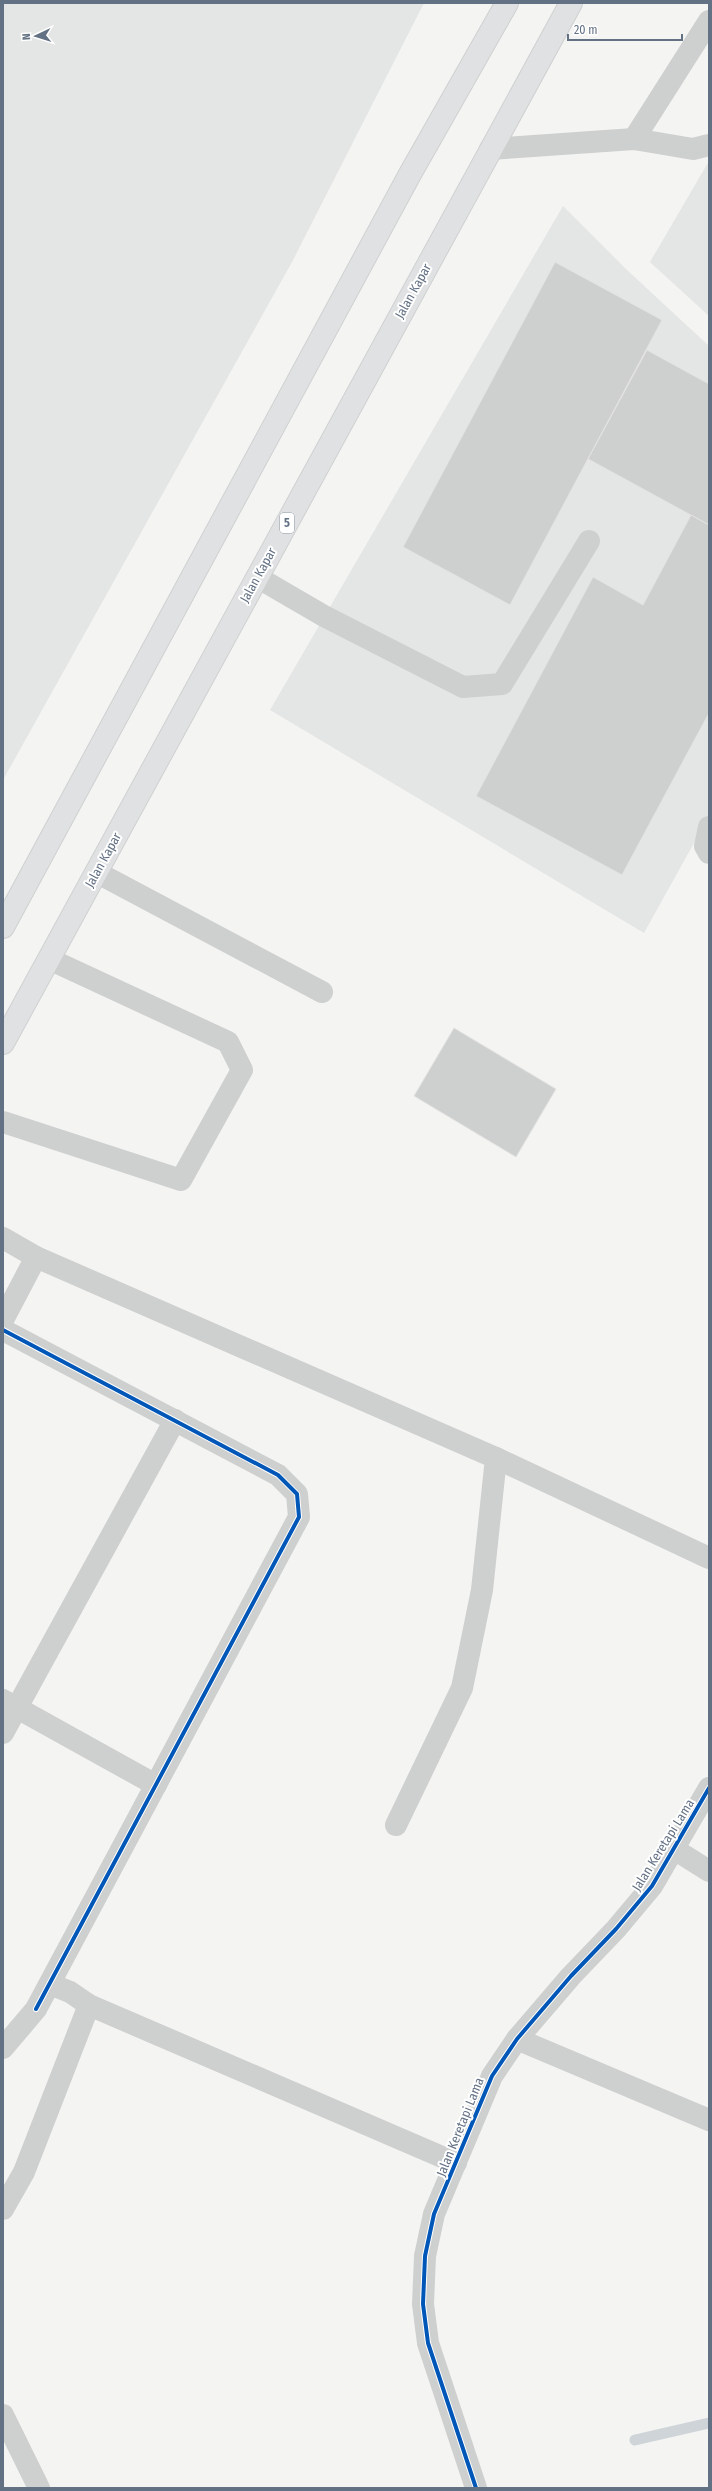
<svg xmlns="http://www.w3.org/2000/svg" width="712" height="2491" viewBox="0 0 712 2491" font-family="'Fira Sans Condensed',sans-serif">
<rect width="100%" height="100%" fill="#f4f4f2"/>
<g fill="#e4e5e5">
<polygon points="3,3 424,3 292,262 3,780"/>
<polygon points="709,161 709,316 650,262"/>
<polygon points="563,206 626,269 709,346 709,816 644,933 270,710"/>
</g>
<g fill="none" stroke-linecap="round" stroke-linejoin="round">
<polyline stroke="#ced4d8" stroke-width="11" points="635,2440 709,2423"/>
</g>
<g fill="#cecfcf" stroke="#e3e3e2">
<polygon points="555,262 662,320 510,605 403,547"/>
<polygon points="647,350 709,384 709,525 588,459"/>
<polygon points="691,515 709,525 709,713 622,875 476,796 593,577 643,605"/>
<polygon points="454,1028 556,1089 516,1157 414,1096"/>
</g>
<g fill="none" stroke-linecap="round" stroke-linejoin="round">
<g stroke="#cfd0d1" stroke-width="24">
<g id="highway">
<polyline points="3,927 410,174 507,3"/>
<polyline points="3,1043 571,3"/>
</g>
</g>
<g stroke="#cecfcf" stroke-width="22">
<polyline points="634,139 709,21"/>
<polyline points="490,149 634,139 693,149 709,145"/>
<polyline points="257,577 324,616 463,687 502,684 589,541"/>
<polyline points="709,827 705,846 709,853"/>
<polyline points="96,872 322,992"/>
<polyline points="3,1122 181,1180 242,1070 228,1042 49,959"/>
<polyline points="3,1238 36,1257 496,1458 482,1590 462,1688 396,1825"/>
<polyline points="3,1320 36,1257"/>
<polyline points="3,1330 278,1475 297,1494 299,1517 36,2009 3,2048"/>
<polyline points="496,1458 709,1558"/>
<polyline points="3,1700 156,1785"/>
<polyline points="3,1733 175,1420"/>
<polyline points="674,1849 709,1871"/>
<polyline points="50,1984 70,1992 89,2005 456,2163"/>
<polyline points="517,2039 709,2120"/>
<polyline points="3,2209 24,2172 89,2005"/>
<polyline points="3,2415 39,2488"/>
<polyline points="476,2488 428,2343 423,2304 425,2256 434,2214 492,2076 517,2039 571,1976 616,1929 652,1886 709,1788"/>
</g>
<use href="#highway" stroke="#e0e1e2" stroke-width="22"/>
<g stroke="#fff" stroke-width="6">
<g id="cycleway">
<polyline points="3,1330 278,1475 297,1494 299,1517 36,2009"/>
<polyline points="476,2488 428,2343 423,2304 425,2256 434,2214 492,2076 517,2039 571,1976 616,1929 652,1886 709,1788"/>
</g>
</g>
<use href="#cycleway" stroke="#0057b8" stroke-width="4"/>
</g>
<g text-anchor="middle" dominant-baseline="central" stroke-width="4" stroke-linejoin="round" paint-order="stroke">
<rect fill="#fff" stroke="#929ca9" stroke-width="1" x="280" y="513" width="14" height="20" rx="3"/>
<g font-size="12" font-weight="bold" fill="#637184">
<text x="287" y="523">5</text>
</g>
<g font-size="13" fill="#637184" stroke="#fff">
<text transform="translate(413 291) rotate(-61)">Jalan Kapar</text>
<text transform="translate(258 575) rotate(-61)">Jalan Kapar</text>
<text transform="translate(103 860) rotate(-61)">Jalan Kapar</text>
<text transform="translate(663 1845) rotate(-58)">Jalan Keretapi Lama</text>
<text transform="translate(460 2127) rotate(-68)">Jalan Keretapi Lama</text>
</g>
</g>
<rect width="712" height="2491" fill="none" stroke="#637184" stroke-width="8"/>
<g transform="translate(36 36) rotate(266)" stroke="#ffffff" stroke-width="3" paint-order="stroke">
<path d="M0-3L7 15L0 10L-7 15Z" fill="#637184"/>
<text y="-6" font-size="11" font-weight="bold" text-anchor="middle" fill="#637184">N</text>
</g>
<path d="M568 34v6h114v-6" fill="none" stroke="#637184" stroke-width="2"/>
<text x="574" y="34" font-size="12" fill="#637184" stroke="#ffffff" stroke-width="3" paint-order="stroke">20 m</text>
</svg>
